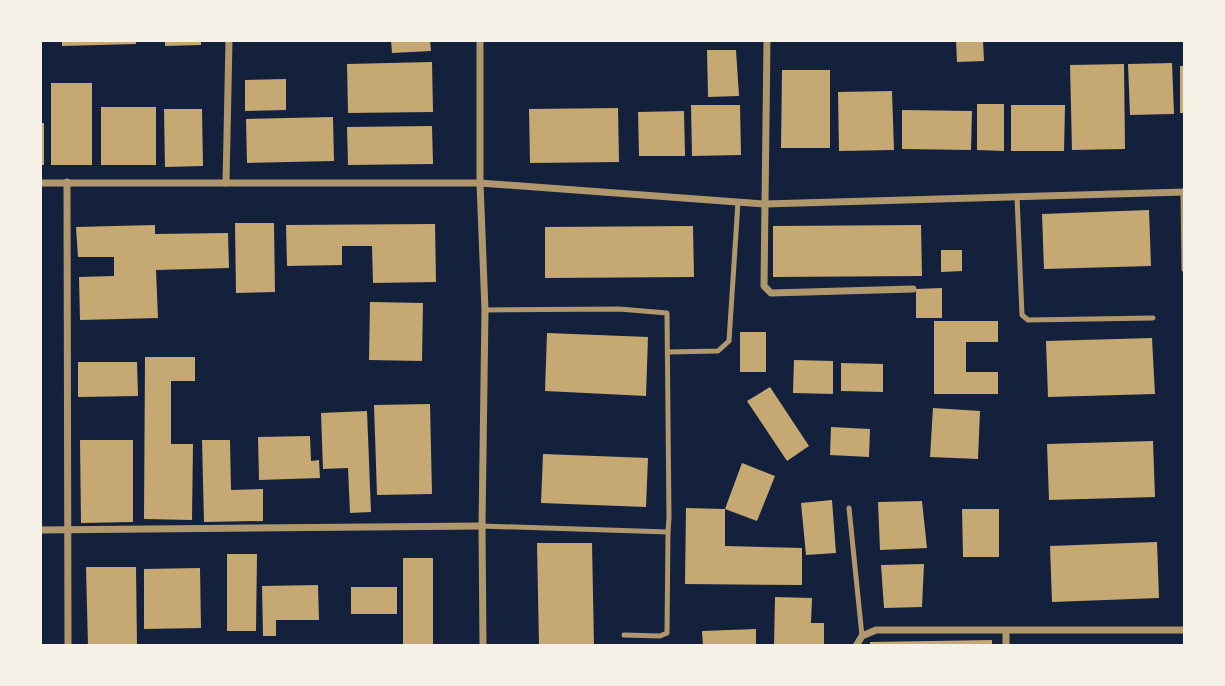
<svg xmlns="http://www.w3.org/2000/svg" width="1225" height="686" viewBox="0 0 1225 686" font-family="'Fira Sans Condensed',sans-serif">
<rect width="100%" height="100%" fill="#14213d"/>
<g fill="#c6a872">
<polygon points="62,40 136,40 136,44 62,46"/>
<polygon points="165,40 201,40 201,45 165,46"/>
<polygon points="391,40 430,40 431,51 392,53"/>
<polygon points="956,40 983,40 984,61 957,62"/>
<polygon points="707,50 736,50 739,96 708,97"/>
<polygon points="432,62 433,112 348,113 347,64"/>
<polygon points="1172,63 1174,114 1130,115 1128,64"/>
<polygon points="1124,64 1125,149 1072,150 1070,65"/>
<rect x="1180" y="66" width="5" height="47"/>
<polygon points="782,70 830,70 830,148 781,148"/>
<polygon points="286,79 286,110 245,111 245,80"/>
<rect x="51" y="83" width="41" height="82"/>
<polygon points="892,91 894,150 839,151 838,92"/>
<polygon points="977,104 1004,104 1004,151 977,150"/>
<polygon points="691,105 740,105 741,155 692,156"/>
<polygon points="1011,105 1065,105 1064,151 1011,151"/>
<rect x="101" y="107" width="55" height="58"/>
<polygon points="618,108 619,162 530,163 529,109"/>
<polygon points="164,109 202,109 203,166 165,167"/>
<polygon points="902,110 972,111 971,150 902,149"/>
<polygon points="684,111 685,156 639,156 638,112"/>
<polygon points="333,117 334,161 247,163 246,119"/>
<rect x="40" y="123" width="4" height="42"/>
<polygon points="432,126 433,164 348,165 347,127"/>
<polygon points="1149,210 1151,266 1044,269 1042,214"/>
<polygon points="235,223 274,223 275,292 236,293"/>
<polygon points="435,224 436,282 373,283 372,246 342,246 342,265 287,266 286,225"/>
<polygon points="155,225 155,234 228,233 229,268 156,270 158,318 80,320 79,277 114,276 114,257 78,257 76,227"/>
<polygon points="921,225 922,276 773,277 773,226"/>
<polygon points="693,226 694,277 545,278 545,227"/>
<polygon points="941,250 962,250 962,271 941,272"/>
<polygon points="942,288 942,318 916,318 916,289"/>
<polygon points="370,302 423,303 422,361 369,360"/>
<polygon points="934,321 998,321 998,342 966,342 966,372 998,372 998,394 934,394"/>
<rect x="740" y="332" width="26" height="40"/>
<polygon points="547,333 648,337 646,396 545,391"/>
<polygon points="1152,338 1155,394 1048,397 1046,341"/>
<polygon points="145,357 195,357 195,381 171,381 171,444 193,444 192,520 144,519"/>
<polygon points="794,360 833,361 833,394 793,393"/>
<polygon points="78,362 137,362 138,396 78,397"/>
<polygon points="841,363 883,364 883,392 841,391"/>
<polygon points="770,387 809,446 787,461 747,401"/>
<polygon points="430,404 432,494 377,495 374,405"/>
<polygon points="933,408 980,411 978,459 930,457"/>
<polygon points="367,411 371,512 350,513 348,468 323,469 321,413"/>
<polygon points="831,427 870,429 869,457 830,455"/>
<polygon points="310,436 311,461 319,460 320,478 259,480 258,437"/>
<polygon points="80,440 133,440 133,522 81,523"/>
<polygon points="202,440 230,440 231,490 263,489 263,521 204,522"/>
<polygon points="1153,441 1155,497 1049,500 1047,444"/>
<polygon points="543,454 648,458 646,507 541,503"/>
<polygon points="742,463 775,476 757,521 725,509"/>
<polygon points="832,500 836,553 806,555 801,503"/>
<polygon points="922,501 927,548 880,550 878,502"/>
<polygon points="686,508 725,509 725,546 802,548 802,585 685,584"/>
<polygon points="962,509 999,509 999,557 963,557"/>
<polygon points="1157,542 1159,598 1052,602 1050,546"/>
<polygon points="537,543 592,543 594,646 539,646"/>
<polygon points="227,554 257,554 256,631 227,631"/>
<rect x="403" y="558" width="30" height="88"/>
<polygon points="924,564 922,607 884,608 881,565"/>
<polygon points="86,567 136,567 137,646 88,646"/>
<polygon points="200,568 201,628 144,629 144,569"/>
<polygon points="318,585 319,620 276,620 276,636 263,636 262,586"/>
<rect x="351" y="587" width="46" height="27"/>
<polygon points="775,597 812,598 811,623 824,623 824,646 774,646"/>
<polygon points="756,629 756,646 703,646 702,631"/>
<polygon points="992,640 992,646 870,646 870,642"/>
</g>
<g fill="none" stroke-linecap="round" stroke-linejoin="round">
<g stroke="#b1986c" stroke-width="5">
<polyline points="1017,197 1022,315 1028,320 1153,318"/>
<polyline points="668,352 718,351 729,341 738,202"/>
<polyline points="849,508 862,636"/>
<polyline points="482,526 668,532 669,518 667,313 619,309 485,310"/>
<polyline points="624,635 660,636 667,633 668,532"/>
</g>
<g stroke="#b1986c" stroke-width="7">
<polyline points="480,40 480,183 485,310 482,526 483,646"/>
<polyline points="767,40 764,286 771,293 913,289"/>
<polyline points="67,182 68,646"/>
<polyline points="40,183 480,183 765,204 1185,192"/>
<polyline points="226,183 229,40"/>
<polyline points="1184,192 1185,269"/>
<polyline points="40,530 482,526"/>
<polyline points="1006,631 1006,646"/>
<polyline points="856,646 862,636 876,630 1185,630"/>
</g>
</g>
<rect width="1225" height="686" fill="none" stroke="#f6f1e7" stroke-width="84"/>
</svg>
